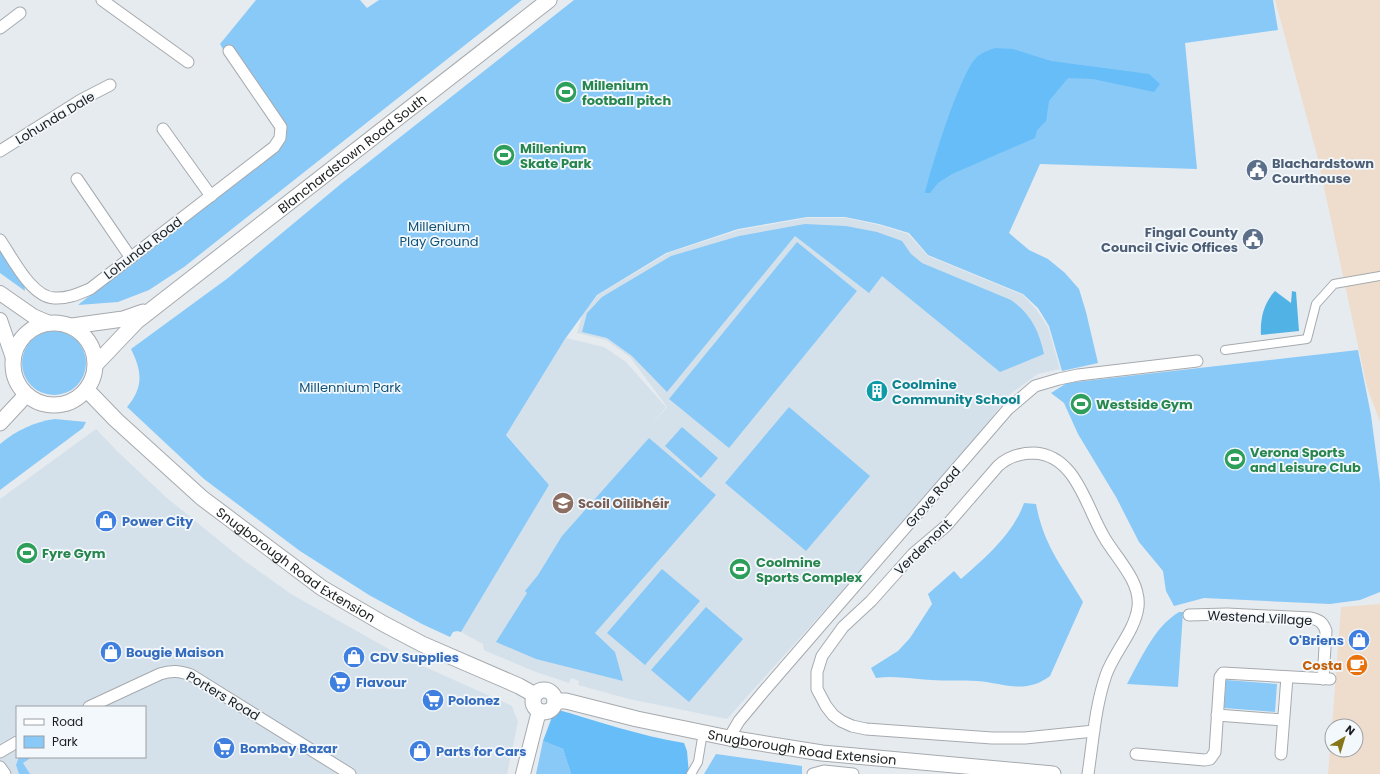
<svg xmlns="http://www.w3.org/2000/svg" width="1380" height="774" viewBox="0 0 1380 774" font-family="Poppins,sans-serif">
<rect width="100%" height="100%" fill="#e6ebef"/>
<g fill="#edc">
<polygon points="1275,0 1380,0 1380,422 1367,387 1317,155"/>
<polygon points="1380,604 1380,774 1328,774 1332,727 1332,750 1356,750 1356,726 1332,726 1341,607"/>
</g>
<g fill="#d5e1ea" fill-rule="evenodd">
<polygon points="807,218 846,218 879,225 908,234 928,256 1023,295 1036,309 1048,327 1060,369 1038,374 1010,394 920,509 841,592 727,719 629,699 578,685 579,681 571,678 569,683 533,671 484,650 483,644 461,632 549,485 506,434 566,338 604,347 626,362 666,407 651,425 667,407 630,357 606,340 577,333 583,313 598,295 668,253 739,230"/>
<path d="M96 429 118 452 167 498 242 559 291 594 403 657 512 706 518 722 507 774H0V499ZM17 707H145V757H17Z"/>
</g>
<g fill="#88c9f8">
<polygon points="256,0 360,0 367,8 379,0 522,0 184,267 149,290 118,302 78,305 284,140 242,63 243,60 231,45 223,49 220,44"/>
<path d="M574 0H1273L1278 30 1185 43 1197 169 1040 164 1009 233 1029 250 1048 259 1065 273 1079 289 1086 312 1098 363 1062 371 1049 326 1038 308 1023 294 928 255 909 233 879 224 845 217H807L738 229 666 253 597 295 565 339 506 435 549 485 461 632 457 631 453 632 450 637 422 624 369 595 300 551 204 479 127 407C144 387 142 371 131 349L228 278 342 183Z"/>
<path d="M805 224 846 226 877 232 902 241 911 254 922 263 1011 300C1031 314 1039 331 1044 354L1000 372 882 276 869 293 795 236 667 392 632 356 607 338 582 332 587 313 602 297 671 256 739 236Z"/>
<polygon points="797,242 857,291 729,448 669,399"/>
<polygon points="0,247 24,283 25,291 0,273"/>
<circle cx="54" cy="363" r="32"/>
<polygon points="1358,350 1371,415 1380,483 1380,592 1360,600 1330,604 1204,598 1174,606 1166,591 1163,571 1139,542 1116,497 1078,434 1064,403 1051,393 1067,383"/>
<polygon points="789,407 870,476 806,551 725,483"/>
<path d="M55 419 86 422 83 428 0 490V444C17 430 34 422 55 419Z"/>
<polygon points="682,427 718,458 701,478 665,446"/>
<polygon points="649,438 716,495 595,633 615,652 623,681 536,659 496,642 527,593 525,591 538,575 562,536"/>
<path d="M1024 503 1036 504C1044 547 1063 567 1083 602L1050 676C1025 695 1004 683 977 681 961 680 946 681 931 680 913 679 894 675 876 678L871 668 898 651 910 638 932 604 928 594 954 571 961 579C986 557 1013 534 1024 503Z"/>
<polygon points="662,569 700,601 645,665 607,633"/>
<polygon points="706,607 743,639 689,702 651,670"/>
<path d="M1179 612H1183L1178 687 1127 684C1141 659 1154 627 1179 612Z"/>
<polygon points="1226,680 1277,684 1275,712 1224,708"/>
<polygon points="543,741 563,749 571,774 536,774"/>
<polygon points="716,754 802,766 802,774 704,774"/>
<polygon points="19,757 32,757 23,763 30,774 19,774 16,765"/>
</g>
<g fill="#67bdf7">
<path d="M995 48 1013 49 1051 61 1149 74 1160 84 1154 92 1093 79 1068 78 1049 101 1046 121 1037 130 1035 138 952 174 938 183 930 193H925C931 168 961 69 978 56 983 52 990 50 995 48Z"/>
<path d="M555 709C598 721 640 736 684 743L687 751 689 774H571L563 749 543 741Z"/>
</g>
<path fill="#51b2e6" d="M1275 291 1291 303 1292 291 1296 292 1299 331 1261 335C1260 318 1264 303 1275 291Z"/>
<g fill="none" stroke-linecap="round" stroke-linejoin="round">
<g stroke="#a6aaae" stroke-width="10">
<g id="pedestrian">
<polyline points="1225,350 1307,339 1316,304 1334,284 1380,276"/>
<polyline points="691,774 698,762 703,732"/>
</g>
</g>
<g stroke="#a6aaae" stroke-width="13">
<g id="minor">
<polyline points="102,0 188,62"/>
<polyline points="0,28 20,13"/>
<polyline points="163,129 211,196"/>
<polyline points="0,151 81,100 110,85"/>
<polyline points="77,179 131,258"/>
<path d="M0 240C12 257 31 297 54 298 67 299 78 294 90 289L274 147 280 138 281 127 229 51"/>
<path d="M1189 615 1227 614 1311 618C1319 620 1323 622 1326 631L1323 679"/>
<path d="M89 707 160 674C172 670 180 671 191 675L350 774"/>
<polyline points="1217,715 1283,720"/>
<polyline points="729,738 739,721 764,691 1008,409 1035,386 1059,379 1078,375 1197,361"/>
<polyline points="0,752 17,742"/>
<polyline points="1136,754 1205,760 1210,759 1215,752 1220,677 1223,673 1330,679"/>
<polyline points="1281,754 1287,677"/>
<polyline points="0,767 5,774"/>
<polyline points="813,774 824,771 853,774"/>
<path d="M1088 774C1093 741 1095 707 1106 675 1114 652 1135 631 1138 607 1141 581 1116 558 1104 537 1086 507 1076 455 1034 453 1020 453 1008 457 998 466L946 526 913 554 871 601 843 627 822 656 817 672V689L826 706 833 715 841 721 852 726 866 729 992 738H1025L1094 731"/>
</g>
</g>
<g stroke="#a6aaae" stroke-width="16">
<g id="tertiary">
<polyline points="0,293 33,316 47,322"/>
<polyline points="0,320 13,358"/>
<polyline points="523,774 539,711"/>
</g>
</g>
<g stroke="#a6aaae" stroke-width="17">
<g id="secondary">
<circle cx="54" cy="364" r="41"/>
<polyline points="72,326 123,319 143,312"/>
<path id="s1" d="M96 364 137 321 549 0"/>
<path id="s2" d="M87 390 116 420 202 498 322 588 384 624 422 644 519 686 535 695"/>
<polyline points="0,423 26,395"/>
<circle cx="544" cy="701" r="11"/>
<path id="s3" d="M555 701H566L637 719 729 738 822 753 1053 774"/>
</g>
</g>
<use href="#pedestrian" stroke="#fff" stroke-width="8"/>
<use href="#minor" stroke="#fff" stroke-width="11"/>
<use href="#tertiary" stroke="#fff" stroke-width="14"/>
<use href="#secondary" stroke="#fff" stroke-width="15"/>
</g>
<defs>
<g id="stadium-disc" transform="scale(1.15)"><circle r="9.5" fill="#2e9e5b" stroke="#f3f8fc"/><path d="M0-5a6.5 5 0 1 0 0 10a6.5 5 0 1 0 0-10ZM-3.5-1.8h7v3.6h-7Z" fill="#fff"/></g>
<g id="civic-disc" transform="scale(1.15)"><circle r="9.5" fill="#5c6f8a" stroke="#f3f8fc"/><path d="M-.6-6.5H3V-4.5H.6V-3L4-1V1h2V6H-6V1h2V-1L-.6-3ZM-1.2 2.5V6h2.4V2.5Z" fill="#fff"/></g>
<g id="building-disc" transform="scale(1.15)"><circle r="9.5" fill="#0f9aa8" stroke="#f3f8fc"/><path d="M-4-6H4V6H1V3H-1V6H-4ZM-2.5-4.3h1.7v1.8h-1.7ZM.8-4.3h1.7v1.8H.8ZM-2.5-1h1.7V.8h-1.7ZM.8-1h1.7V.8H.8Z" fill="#fff"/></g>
<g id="school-disc" transform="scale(1.15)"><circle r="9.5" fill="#8d6e63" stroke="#f3f8fc"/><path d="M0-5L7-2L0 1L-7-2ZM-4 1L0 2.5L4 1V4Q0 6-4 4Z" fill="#fff"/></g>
<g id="shop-disc" transform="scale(1.15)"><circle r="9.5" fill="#3f7fe0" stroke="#f3f8fc"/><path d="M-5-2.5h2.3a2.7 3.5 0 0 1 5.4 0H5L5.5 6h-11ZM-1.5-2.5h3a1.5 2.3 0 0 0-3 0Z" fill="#fff"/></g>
<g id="cafe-disc" transform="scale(1.15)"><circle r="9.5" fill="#e8710a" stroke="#f3f8fc"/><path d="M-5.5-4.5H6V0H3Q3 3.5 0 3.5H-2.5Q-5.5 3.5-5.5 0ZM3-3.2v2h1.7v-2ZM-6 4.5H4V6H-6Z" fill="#fff"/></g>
<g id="supermarket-disc" transform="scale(1.15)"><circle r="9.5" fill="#3f7fe0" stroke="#f3f8fc"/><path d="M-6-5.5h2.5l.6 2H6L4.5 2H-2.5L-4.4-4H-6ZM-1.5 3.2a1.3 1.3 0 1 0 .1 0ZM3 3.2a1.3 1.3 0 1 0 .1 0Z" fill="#fff"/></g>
</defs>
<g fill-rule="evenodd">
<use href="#stadium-disc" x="566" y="92"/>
<use href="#stadium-disc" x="504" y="155"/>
<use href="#civic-disc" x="1257" y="170"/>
<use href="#civic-disc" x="1253" y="239"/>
<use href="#building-disc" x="877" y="391"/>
<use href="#stadium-disc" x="1081" y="404"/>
<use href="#stadium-disc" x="1235" y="459"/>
<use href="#school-disc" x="563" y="503"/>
<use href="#shop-disc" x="106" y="521"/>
<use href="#stadium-disc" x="27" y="553"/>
<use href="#stadium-disc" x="740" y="569"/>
<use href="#shop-disc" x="1359" y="640"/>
<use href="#shop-disc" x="111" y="652"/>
<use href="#shop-disc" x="354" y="657"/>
<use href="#cafe-disc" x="1357" y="665"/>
<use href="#supermarket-disc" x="340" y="682"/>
<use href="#supermarket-disc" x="433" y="700"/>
<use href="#supermarket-disc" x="224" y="748"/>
<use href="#shop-disc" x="420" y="751"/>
</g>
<g text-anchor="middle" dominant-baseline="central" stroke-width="3.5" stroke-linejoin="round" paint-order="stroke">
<g font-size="13" font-weight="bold" fill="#27864d" stroke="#f3f8fc" text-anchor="start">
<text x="582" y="85">Millenium<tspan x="582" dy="15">football pitch</tspan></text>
<text x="520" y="148">Millenium<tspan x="520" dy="15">Skate Park</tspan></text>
<text x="1096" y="404">Westside Gym</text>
<text x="1250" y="452">Verona Sports<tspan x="1250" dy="15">and Leisure Club</tspan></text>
<text x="42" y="553">Fyre Gym</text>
<text x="756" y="562">Coolmine<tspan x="756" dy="15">Sports Complex</tspan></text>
</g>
<g font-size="13" fill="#1b1d1e" stroke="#f3f8fc">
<text transform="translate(55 118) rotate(-31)">Lohunda Dale</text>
<text stroke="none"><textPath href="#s1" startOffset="332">Blanchardstown Road South</textPath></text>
<text transform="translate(143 248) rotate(-37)">Lohunda Road</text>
<text transform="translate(933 497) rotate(-49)">Grove Road</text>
<text transform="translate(923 547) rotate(-44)">Verdemont</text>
<text stroke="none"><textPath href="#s2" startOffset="273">Snugborough Road Extension</textPath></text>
<text transform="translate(1260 618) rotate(3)">Westend Village</text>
<text transform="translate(223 696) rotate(31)">Porters Road</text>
<text stroke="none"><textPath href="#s3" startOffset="252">Snugborough Road Extension</textPath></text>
</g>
<g font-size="13" font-weight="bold" fill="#4e5e75" stroke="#f3f8fc" text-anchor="start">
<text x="1272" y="163">Blachardstown<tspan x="1272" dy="15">Courthouse</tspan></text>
<text x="1238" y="232" text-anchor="end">Fingal County<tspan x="1238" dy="15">Council Civic Offices</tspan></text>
</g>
<g font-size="13" fill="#105278" stroke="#f3f8fc">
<text x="439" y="226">Millenium<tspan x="439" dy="15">Play Ground</tspan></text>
<text x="350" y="387">Millennium Park</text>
</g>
<g font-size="13" font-weight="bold" fill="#0d838f" stroke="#f3f8fc" text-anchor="start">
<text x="892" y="384">Coolmine<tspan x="892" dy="15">Community School</tspan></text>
</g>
<g font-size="13" font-weight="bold" fill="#785e54" stroke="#f3f8fc" text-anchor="start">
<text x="578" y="503">Scoil Oilibhéir</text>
</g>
<g font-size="13" font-weight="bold" fill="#366cbe" stroke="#f3f8fc" text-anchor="start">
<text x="122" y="521">Power City</text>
<text x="1344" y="640" text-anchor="end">O'Briens</text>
<text x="126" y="652">Bougie Maison</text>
<text x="370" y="657">CDV Supplies</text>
<text x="356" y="682">Flavour</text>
<text x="448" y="700">Polonez</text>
<text x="240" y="748">Bombay Bazar</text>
<text x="436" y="751">Parts for Cars</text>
</g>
<g font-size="13" font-weight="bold" fill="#c56008" stroke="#f3f8fc" text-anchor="end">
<text x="1342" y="665">Costa</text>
</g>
</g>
<rect x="16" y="706" width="130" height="52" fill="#f3f8fc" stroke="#9da0a3"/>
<rect x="24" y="719" width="20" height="6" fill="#ffffff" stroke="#9da0a3"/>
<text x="52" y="726" font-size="12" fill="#1b1d1e">Road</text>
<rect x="24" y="736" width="20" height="12" fill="#88c9f8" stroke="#9da0a3"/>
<text x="52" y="746" font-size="12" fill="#1b1d1e">Park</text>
<g transform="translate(1344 738) rotate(38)"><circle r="19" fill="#f3f8fc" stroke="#9da0a3"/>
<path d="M0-3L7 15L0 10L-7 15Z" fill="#867519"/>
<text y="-6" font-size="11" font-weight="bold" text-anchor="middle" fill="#1b1d1e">N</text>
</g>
</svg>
